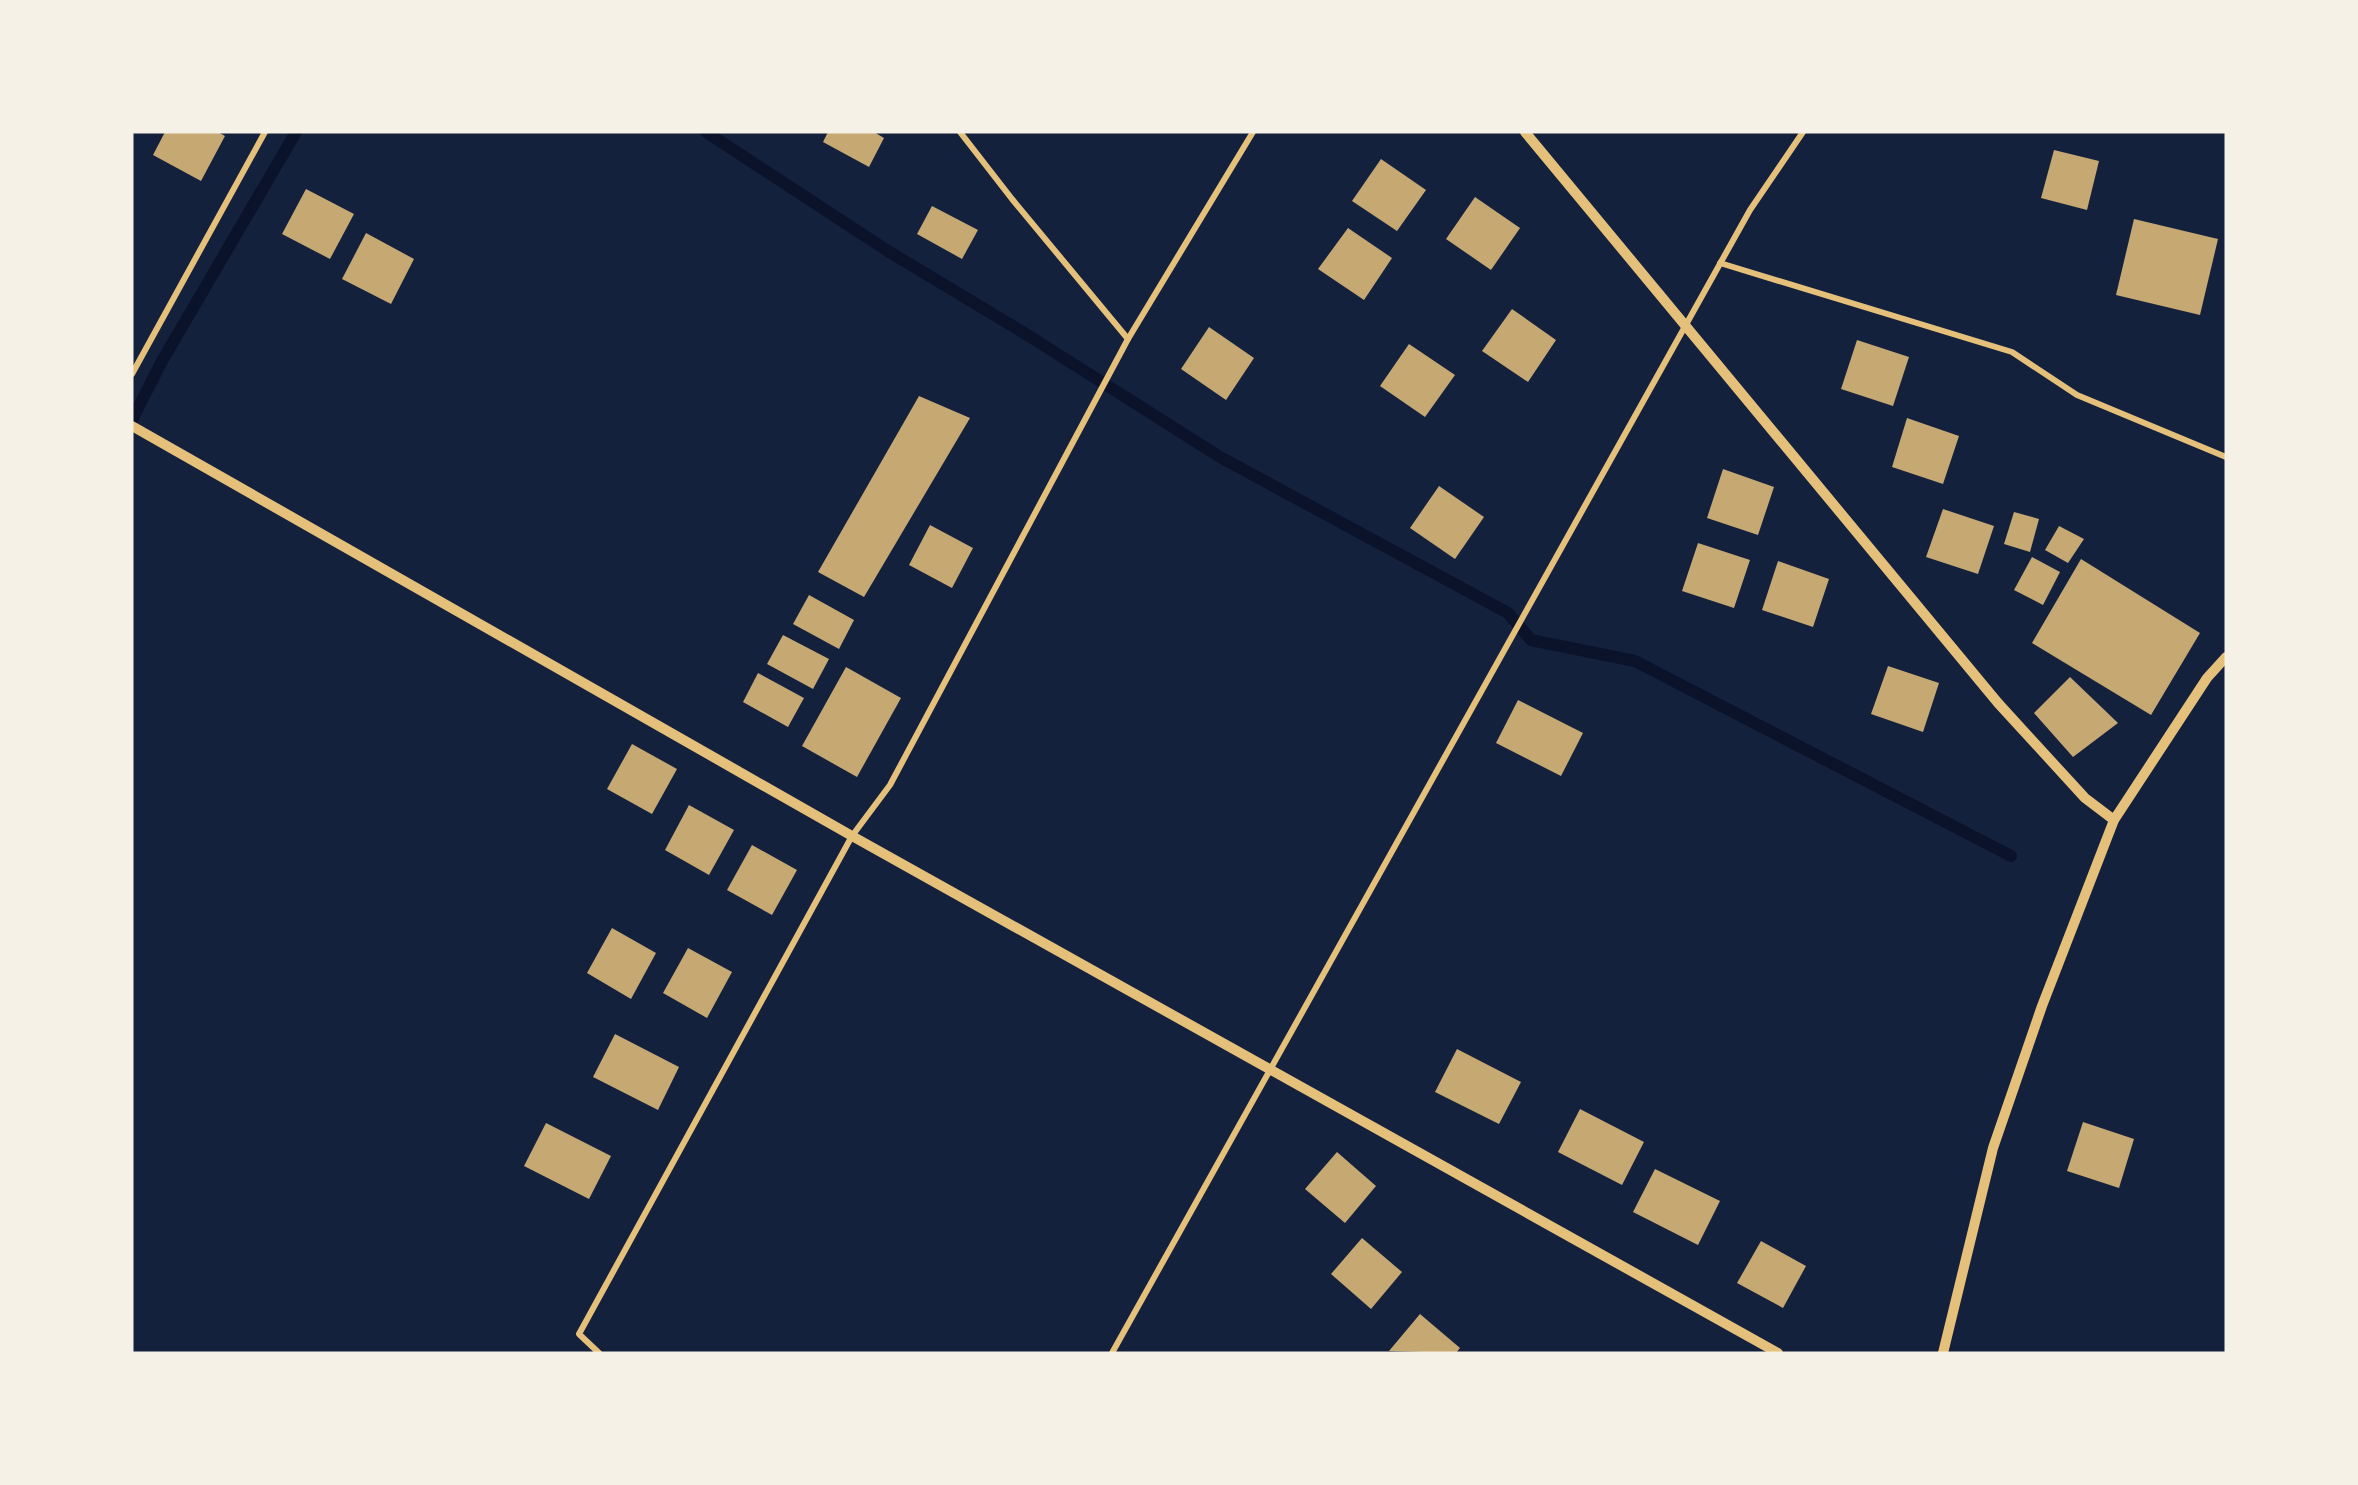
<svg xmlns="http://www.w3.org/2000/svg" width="2358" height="1485" viewBox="0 0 2358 1485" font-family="'Fira Sans',sans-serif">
<rect width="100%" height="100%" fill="#14213d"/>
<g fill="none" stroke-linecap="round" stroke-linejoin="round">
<g stroke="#0b132b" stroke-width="12">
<polyline points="706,132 888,251 1029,336 1220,457 1508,613 1531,640 1635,661 2011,856"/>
<polyline points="132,420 162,361 296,132"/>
</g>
</g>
<g fill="#c6a872">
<polygon points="165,132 218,132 225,136 201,181 153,155"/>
<polygon points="828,132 874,132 884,138 869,167 823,142"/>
<polygon points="2054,150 2099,161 2087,210 2041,198"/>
<polygon points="1381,159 1426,190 1397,231 1352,201"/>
<polygon points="306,189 354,214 330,259 282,234"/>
<polygon points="1475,197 1520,228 1491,270 1446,239"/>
<polygon points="932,206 978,230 962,259 917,234"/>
<polygon points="2134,219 2218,239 2200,315 2116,295"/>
<polygon points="1348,228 1392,258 1364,300 1318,269"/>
<polygon points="366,233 414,259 391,304 342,279"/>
<polygon points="1512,309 1556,340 1528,382 1482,351"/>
<polygon points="1209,327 1254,358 1226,400 1181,369"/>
<polygon points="1857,340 1909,357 1893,406 1841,389"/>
<polygon points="1409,344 1455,375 1425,417 1380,386"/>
<polygon points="919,396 970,418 864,597 818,572"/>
<polygon points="1907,418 1959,436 1943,484 1892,467"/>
<polygon points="1723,469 1774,487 1758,535 1707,518"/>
<polygon points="1439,486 1484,517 1455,559 1410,528"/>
<polygon points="1943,509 1994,526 1978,574 1926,557"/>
<polygon points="2014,512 2039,519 2030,552 2004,544"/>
<polygon points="930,525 973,548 952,588 909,565"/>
<polygon points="2059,526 2084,539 2068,563 2045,550"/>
<polygon points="1698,543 1750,560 1734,608 1682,591"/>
<polygon points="2032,557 2060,572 2043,605 2014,590"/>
<polygon points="2081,559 2200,633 2151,715 2032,643"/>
<polygon points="1778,561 1829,579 1813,627 1762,610"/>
<polygon points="809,595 854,620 839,649 793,624"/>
<polygon points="783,635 829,659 813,689 767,664"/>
<polygon points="1888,666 1939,683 1923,732 1871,714"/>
<polygon points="846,667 901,698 857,777 802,746"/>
<polygon points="758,673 804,698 788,727 743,702"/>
<polygon points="2070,677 2118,723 2073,757 2034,713"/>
<polygon points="1518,700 1583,733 1561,776 1496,743"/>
<polygon points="632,744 677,769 652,814 607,789"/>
<polygon points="689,805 734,830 709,875 665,850"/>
<polygon points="752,845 797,870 772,915 727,890"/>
<polygon points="612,928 656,953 631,999 587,973"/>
<polygon points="688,948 732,972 707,1018 663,993"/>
<polygon points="615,1034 679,1067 658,1110 593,1077"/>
<polygon points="1457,1049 1521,1082 1499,1124 1435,1092"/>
<polygon points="1580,1109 1644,1142 1622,1185 1558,1152"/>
<polygon points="2083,1122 2134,1139 2119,1188 2067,1171"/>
<polygon points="546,1123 611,1156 589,1199 524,1166"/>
<polygon points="1337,1152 1376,1186 1345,1223 1305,1189"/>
<polygon points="1655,1169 1720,1201 1698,1245 1633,1212"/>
<polygon points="1362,1238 1402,1272 1371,1309 1331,1274"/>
<polygon points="1761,1241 1806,1266 1783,1308 1737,1283"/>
<polygon points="1420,1314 1460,1348 1456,1353 1389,1351"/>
</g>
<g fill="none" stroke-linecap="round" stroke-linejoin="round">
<g stroke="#e5c07b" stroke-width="6">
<polyline points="960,132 1012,199 1128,339"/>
<polyline points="1720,263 2012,352 2077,395 2226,457"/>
<polyline points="132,374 265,132"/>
<polyline points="599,1353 579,1334 852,836 890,785 1128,339 1253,132"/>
<polyline points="1112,1353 1750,210 1803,132"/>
</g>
<g stroke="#e5c07b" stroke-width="10">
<polyline points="1525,132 1998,703 2085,798 2114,820"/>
<polyline points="132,426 852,836 1778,1353"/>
<polyline points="1943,1353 1993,1148 2042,1006 2114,820 2207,678 2226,657"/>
</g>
</g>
<rect width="2358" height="1485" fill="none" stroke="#f6f1e7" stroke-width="267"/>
</svg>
